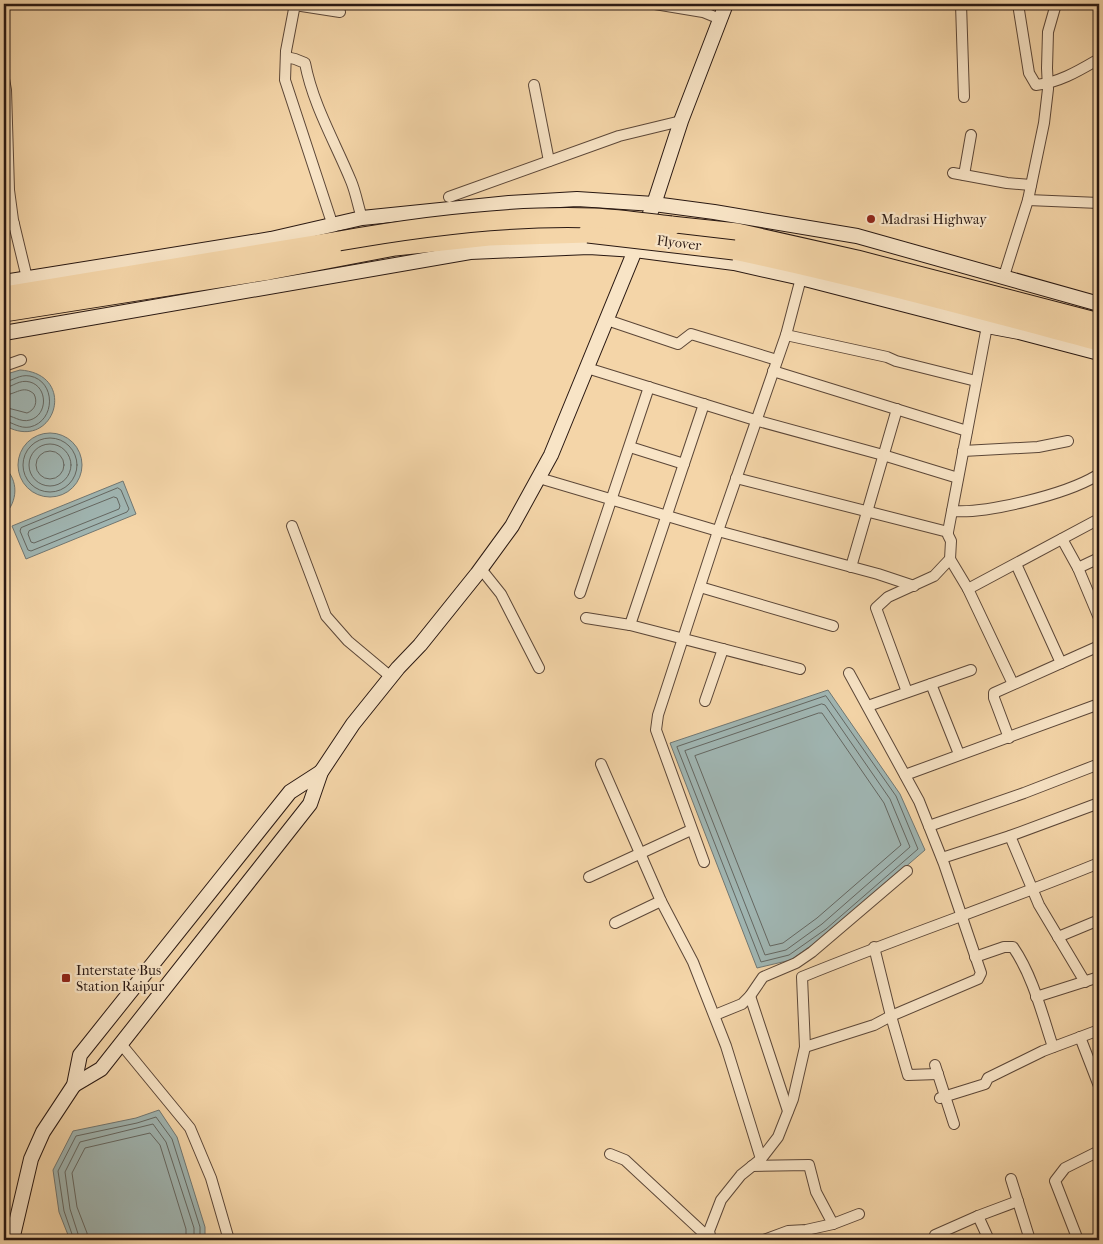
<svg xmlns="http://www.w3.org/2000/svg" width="1103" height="1244" viewBox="0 0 1103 1244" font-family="'IM FELL French Canon',serif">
<rect width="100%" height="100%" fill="#f4d5a8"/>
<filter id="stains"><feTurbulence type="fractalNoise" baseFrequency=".004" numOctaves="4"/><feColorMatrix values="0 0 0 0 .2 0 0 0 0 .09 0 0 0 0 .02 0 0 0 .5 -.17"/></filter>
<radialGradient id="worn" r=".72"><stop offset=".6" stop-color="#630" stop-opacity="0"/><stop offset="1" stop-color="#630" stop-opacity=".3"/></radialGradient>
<g fill="#a0b6b3" stroke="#707773">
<path d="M20 370C80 374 54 455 4 425V378L10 373Z"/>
<circle cx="50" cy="465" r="32"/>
<path d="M4 467C19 480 18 502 4 515Z"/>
<polygon points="123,481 136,514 26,559 12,526"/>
<polygon points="828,690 900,794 925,850 829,933 791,960 757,968 670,743"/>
<polygon points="159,1110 177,1137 205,1227 205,1240 70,1240 59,1212 53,1170 73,1131 136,1118"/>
</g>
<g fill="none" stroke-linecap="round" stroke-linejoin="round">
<g stroke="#646762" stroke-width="1">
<path d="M4 382C13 381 19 374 30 376 56 381 56 421 30 427 19 429 13 422 4 421"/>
<path d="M4 388C13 387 19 379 30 382 48 387 48 415 30 420 20 423 13 415 4 415"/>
<path d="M4 395C16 395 23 384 34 394 38 402 35 410 27 413L4 407"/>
<circle cx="50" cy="465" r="27"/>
<circle cx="50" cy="465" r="21"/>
<circle cx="50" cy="465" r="14"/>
<polygon points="118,488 121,490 129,509 127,512 31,551 28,550 20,531 21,528"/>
<polygon points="114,497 117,498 120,506 119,509 34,543 31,542 28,534 29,531"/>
<polygon points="826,696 896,796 918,849 826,929 789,955 761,962 677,747"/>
<polygon points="822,704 825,705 890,799 910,847 822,924 786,950 765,955 685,751"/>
<polygon points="819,713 822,713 884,803 901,845 817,918 783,943 770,946 695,756"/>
<polyline points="74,1240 64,1211 58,1171 76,1136 137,1123 156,1117 172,1139 200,1227 200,1240"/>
<polyline points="80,1240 70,1209 65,1172 80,1142 153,1124 166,1142 194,1228 194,1240"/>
<polyline points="88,1240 87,1233 77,1207 72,1173 85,1148 150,1133 160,1145 186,1229 186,1240"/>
</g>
<g stroke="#5c4738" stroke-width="12">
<g id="street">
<polyline points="295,4 286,51 285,80 333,226"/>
<polyline points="655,4 703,12 720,19"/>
<polyline points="961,4 964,97"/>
<path d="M1018 4 1029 73 1036 85C1059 83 1080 70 1099 59"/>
<polyline points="295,5 340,12"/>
<path d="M286 57 295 59 305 63C313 105 335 142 351 181 356 193 358 206 362 218"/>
<polyline points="4,79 6,90 9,190 13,220 27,278"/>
<polyline points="534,85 549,161"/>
<polyline points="953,173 1007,183 1031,185"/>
<polyline points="964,175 971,135"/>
<polyline points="449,197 619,136 681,121"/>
<polyline points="1028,200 1099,203"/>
<polyline points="4,226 14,224"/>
<polyline points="1004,276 1028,200 1044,123 1048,89 1047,68 1048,32 1056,4"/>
<polyline points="607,320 678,344 691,334 777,360"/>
<polyline points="786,335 887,357 896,361 976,381"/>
<polyline points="4,366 21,360"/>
<polyline points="587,368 755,420 883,455 958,478"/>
<polyline points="773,371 967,431"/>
<polyline points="630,447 684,464"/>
<polyline points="963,451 1038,447 1068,441"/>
<polyline points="539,478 718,531 878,574 914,586"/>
<polyline points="736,478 948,532"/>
<path d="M952 511C987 514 1066 494 1096 476"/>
<polyline points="292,526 326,616 348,641 391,677"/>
<polyline points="1062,539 1078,568 1099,618"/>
<polyline points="950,559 968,589 1013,684"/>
<polyline points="1016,564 1061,663"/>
<polyline points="851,567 897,409"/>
<polyline points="1078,568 1099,558"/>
<polyline points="481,569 501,594 539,668"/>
<polyline points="700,587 833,626"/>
<polyline points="968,589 1099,519"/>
<polyline points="580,593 649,387"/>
<polyline points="586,618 630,625 800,669"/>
<polyline points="630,625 704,404"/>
<polyline points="931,684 959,754"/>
<polyline points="907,692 876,608 888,597 934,576 950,559 951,541 948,535 948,532 987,326"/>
<polyline points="705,701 723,649"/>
<polyline points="868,706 971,670"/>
<polyline points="1009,738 994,698 994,693 1099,646"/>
<polyline points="601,764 661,901 693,962 726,1046 761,1159"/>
<polyline points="905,775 1099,704"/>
<polyline points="929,826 1024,793 1099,764"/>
<polyline points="1010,836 1039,905 1085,982"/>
<polyline points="942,858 1010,836 1099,803"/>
<polyline points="704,862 656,730 658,715 718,531 786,335 801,278"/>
<polyline points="589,877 691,830"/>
<polyline points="615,923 661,901"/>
<polyline points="1058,937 1099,920"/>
<polyline points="874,947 891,1016 908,1075 938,1074"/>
<path d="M975 957 1004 947H1013C1033 976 1042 1014 1053 1047"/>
<polyline points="750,996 788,1111"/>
<polyline points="1036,997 1099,977"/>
<polyline points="715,1015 742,1004 750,996 763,977 796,963 812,952 907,871"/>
<polyline points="1080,1037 1099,1086"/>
<polyline points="121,1044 190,1128 211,1178 229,1240"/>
<polyline points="805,1047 874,1025 891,1016 978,979 981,973 944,864 919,801 849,673"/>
<polyline points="935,1065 954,1124"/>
<polyline points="940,1098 985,1084 988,1078 1043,1051 1099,1030"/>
<polyline points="610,1154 625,1160 711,1240"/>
<polyline points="752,1166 809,1165 816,1192 833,1224"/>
<polyline points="1011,1179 1030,1240"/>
<polyline points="978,1216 989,1240"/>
<path d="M711 1240 709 1231 721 1200 741 1175 761 1159 778 1137 793 1099 805 1047 802 977C900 937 1001 903 1099 863"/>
<polyline points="764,1240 788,1231 806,1230 833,1224 859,1214"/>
<polyline points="937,1240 935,1235 978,1216 1018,1201"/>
<polyline points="1078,1240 1055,1181 1065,1168 1099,1151"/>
</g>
</g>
<g stroke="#291812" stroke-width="16">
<g id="secondary">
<polyline points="4,282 271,239 362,218 509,203 577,199 654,204 714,212 857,236 1099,304"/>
<polyline points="4,333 470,252 589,247 635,250 734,263 801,278 987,326 1019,332 1099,353"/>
<polyline points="74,1085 101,1069 310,804 321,772 353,724 398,668 420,645 477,574 512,526 551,455 654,204 681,121 726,4"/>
<polyline points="12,1240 31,1159 43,1132 74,1085 80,1055 290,792 321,772"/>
</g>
</g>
<g stroke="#291812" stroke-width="21">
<g id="highway">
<polyline points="671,226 737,233 857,260 1099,323"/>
<path d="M734 250C857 276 978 309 1099 341"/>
<polyline points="4,296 339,241"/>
<polyline points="4,312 269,270 395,246 489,236 588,233"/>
</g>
</g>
<use href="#street" stroke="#f8e4c6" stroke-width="10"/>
<use href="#secondary" stroke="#f8e4c6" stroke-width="14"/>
<use href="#highway" stroke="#f4d5a8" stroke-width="19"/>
<g stroke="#291812" stroke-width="21" stroke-linecap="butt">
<g id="highway-bridge">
<polyline points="588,233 734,250"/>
<path d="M339 241C423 226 509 215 594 218 620 219 645 223 671 226"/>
</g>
</g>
<use href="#highway-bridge" stroke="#f4d5a8" stroke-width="19"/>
</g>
<g fill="#8f2418" stroke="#f8e4c6" stroke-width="2">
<circle cx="871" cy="219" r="5"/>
<rect x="61" y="973" width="10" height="10" rx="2.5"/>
</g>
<g text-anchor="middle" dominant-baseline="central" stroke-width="4.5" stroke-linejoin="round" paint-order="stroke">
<g font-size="14" fill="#291812" stroke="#f8e4c6" text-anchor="start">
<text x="881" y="219">Madrasi Highway</text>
<text x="76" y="970">Interstate Bus<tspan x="76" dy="16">Station Raipur</tspan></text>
</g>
<g font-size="14" fill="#291812" stroke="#f8e4c6">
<text transform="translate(679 243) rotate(7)">Flyover</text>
</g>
</g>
<rect width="1103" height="1244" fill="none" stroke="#f4d5a8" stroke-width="20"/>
<rect x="5" y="5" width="1093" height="1234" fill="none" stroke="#291812" stroke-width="2.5"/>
<rect x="10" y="10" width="1083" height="1224" fill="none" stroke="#291812"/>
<rect width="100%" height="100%" filter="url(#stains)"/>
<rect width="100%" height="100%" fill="url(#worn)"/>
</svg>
